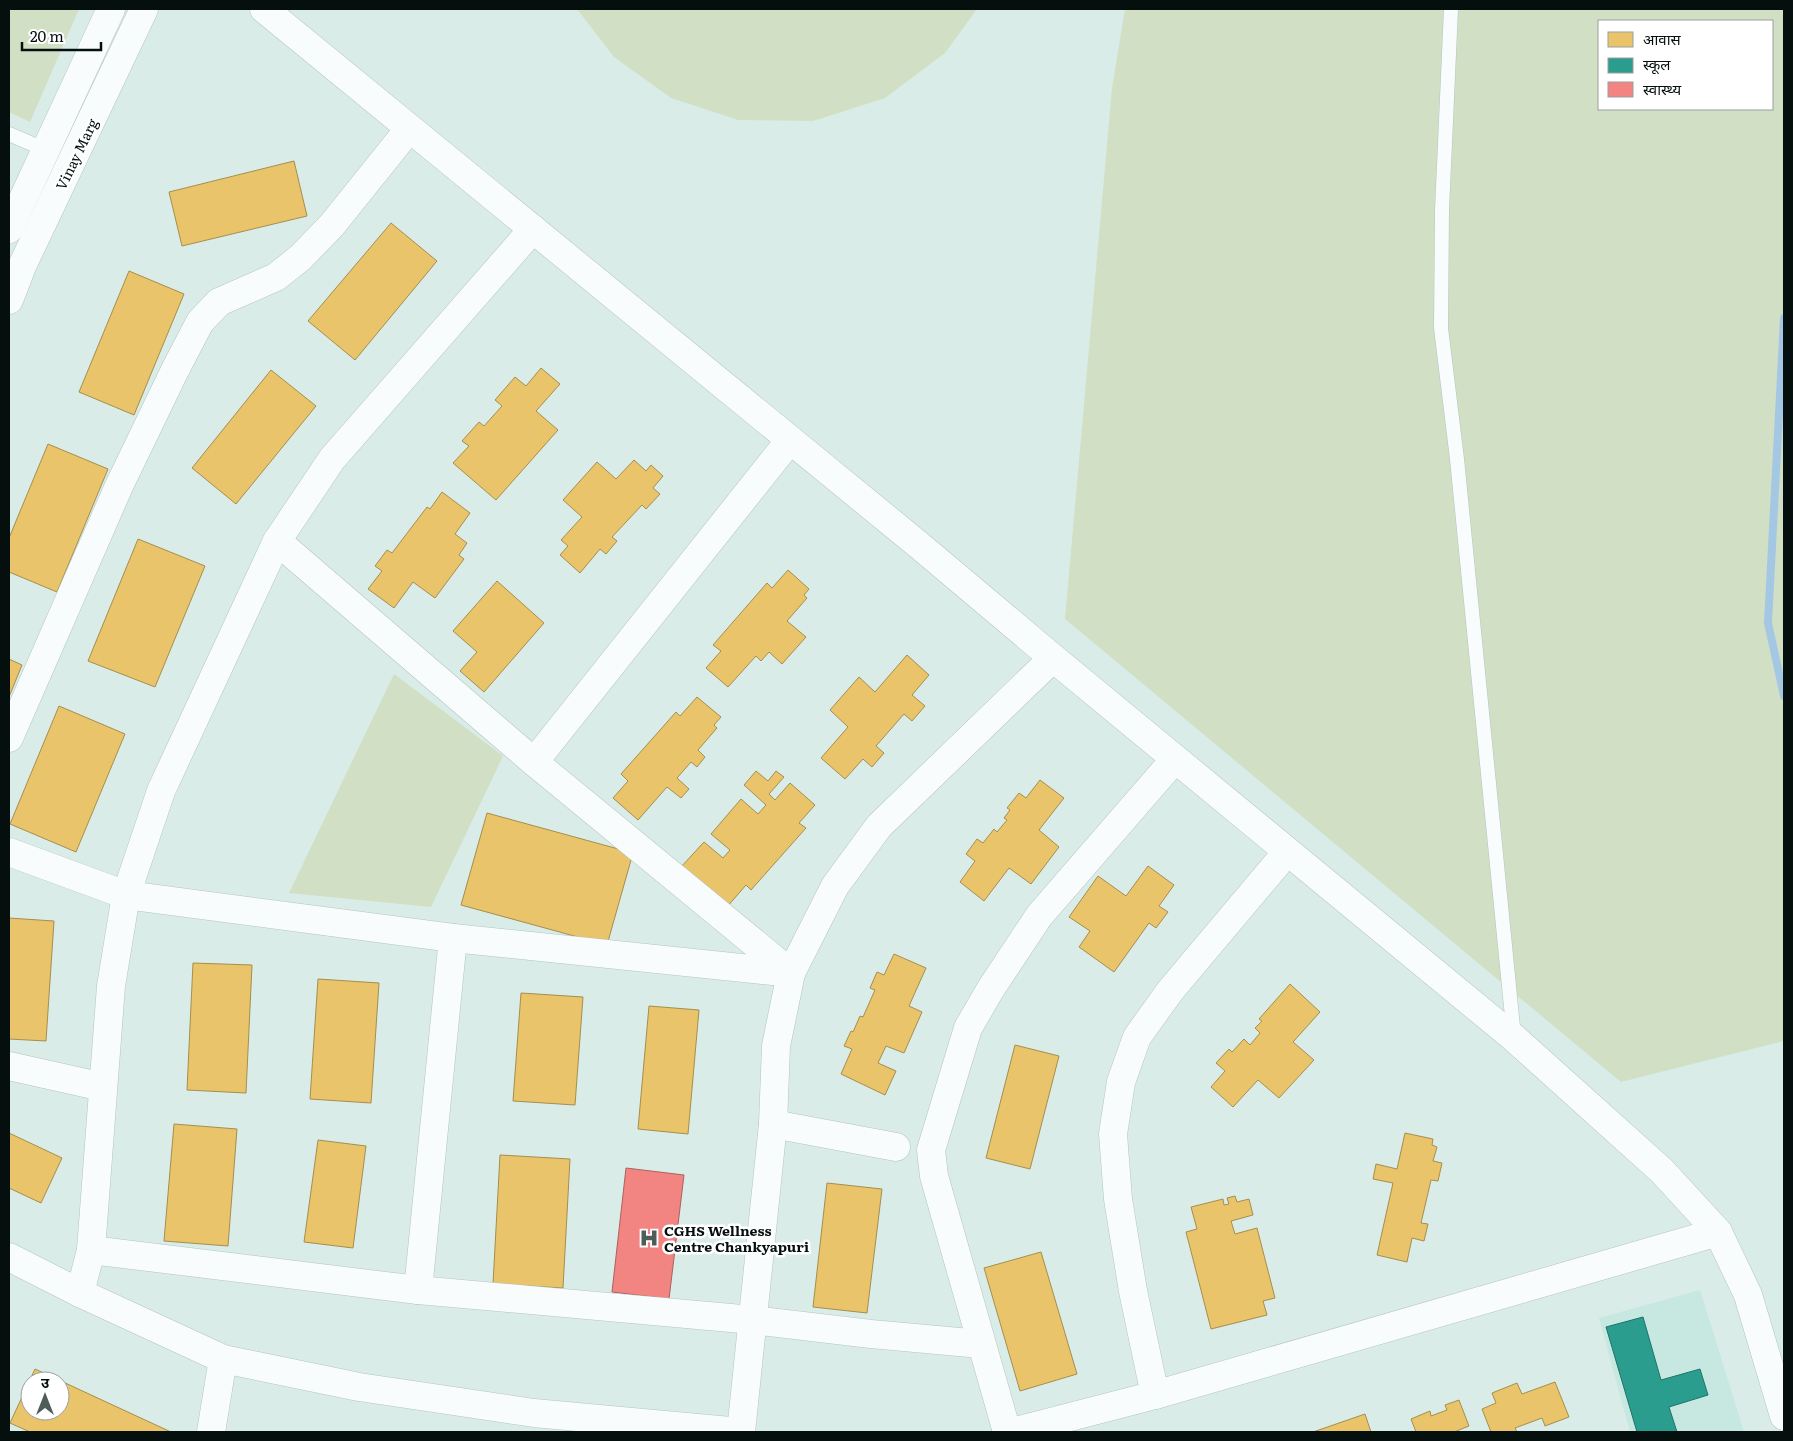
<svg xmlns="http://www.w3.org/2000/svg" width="1793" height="1441" viewBox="0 0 1793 1441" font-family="Literata,'Noto Sans Devanagari',serif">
<rect width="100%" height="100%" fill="#d9ece8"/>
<polygon fill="#c7e7e1" points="1700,1290 1744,1432 1630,1432 1599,1318"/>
<g fill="#d1e0c4" fill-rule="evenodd">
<polygon points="9,9 79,9 30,122 9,112"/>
<polygon points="577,9 977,9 945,53 885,98 813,121 738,120 671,98 614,57"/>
<path d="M1125 9H1784V1041L1621 1082 1065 619 1112 88ZM1599 21H1772V109H1599Z"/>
<polygon points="394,674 503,756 431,907 289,893"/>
</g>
<g fill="#e9c46a" stroke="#a58e4e" fill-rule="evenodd">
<polygon points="294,161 307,216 182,246 169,192"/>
<polygon points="391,223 437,261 355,360 308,321"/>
<polygon points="129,271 184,294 134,415 79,392"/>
<polygon points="541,368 560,384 536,411 558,430 496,500 453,463 469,446 462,441 479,422 484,426 502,406 495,400 515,377 526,386"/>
<polygon points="271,370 316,406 236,504 192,468"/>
<polygon points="48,444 108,469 57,592 9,572 9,538"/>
<polygon points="634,460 646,471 651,465 663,476 653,488 660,494 646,509 642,505 612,537 617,541 606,554 600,549 580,573 560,555 568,546 561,540 582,517 563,500 597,462 616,479"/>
<polygon points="442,492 470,513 455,534 467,543 459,555 464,559 435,598 413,582 394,608 368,589 382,571 375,566 387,550 392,553 427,507 430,509"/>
<polygon points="138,539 205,566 155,687 88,661"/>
<polygon points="788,570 809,589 804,595 807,598 787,621 806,637 782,664 769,652 761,661 756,656 728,687 706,668 721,651 713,645 767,583 772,588"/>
<polygon points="497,581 544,623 484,692 460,671 477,652 453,631"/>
<polygon points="907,655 929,675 912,695 925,706 912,721 904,714 876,746 884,753 872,767 863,759 845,779 821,758 848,727 830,710 859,677 875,692"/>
<polygon points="9,659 22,665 9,697"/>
<polygon points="697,697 721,717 714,725 717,728 698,750 705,757 697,767 691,762 677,778 689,789 681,798 667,787 638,820 613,798 628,781 621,774 676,712 680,716"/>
<polygon points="59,706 125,734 76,852 10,824"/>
<polygon points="756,771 768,781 776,771 784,777 769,794 775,800 790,783 815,805 799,823 806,828 751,890 746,885 727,907 681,867 704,842 723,858 730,850 711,834 741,799 758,814 766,805 744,785"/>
<polygon points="1040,780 1064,798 1039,830 1059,847 1031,884 1009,868 984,901 960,882 975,861 966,854 977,839 983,843 994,829 997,832 1007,820 1004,818 1010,810 1007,808 1019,793 1026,798"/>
<polygon points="487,813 633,853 607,945 461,905"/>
<polygon points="1148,866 1174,885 1159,906 1168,912 1156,928 1149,923 1114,972 1079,947 1090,931 1069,917 1098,876 1126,896"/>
<polygon points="9,918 54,921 46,1041 9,1039"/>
<polygon points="894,954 926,968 909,1006 922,1012 904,1053 886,1046 878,1063 896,1071 885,1095 841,1074 852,1049 844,1046 851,1031 853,1032 860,1016 863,1017 875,990 870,988 877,972 884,975"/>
<polygon points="193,963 252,965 246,1093 187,1090"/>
<polygon points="318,979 379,983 371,1103 310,1099"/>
<polygon points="1290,984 1320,1012 1293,1042 1314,1060 1279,1098 1258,1080 1233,1107 1211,1087 1225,1071 1216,1063 1229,1049 1232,1052 1244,1039 1250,1045 1260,1033 1255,1028 1262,1021 1259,1019"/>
<polygon points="521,993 583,997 575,1105 513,1101"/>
<polygon points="649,1006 699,1010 688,1134 638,1129"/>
<polygon points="1015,1045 1059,1056 1030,1169 986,1158"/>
<polygon points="174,1124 237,1129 228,1246 164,1241"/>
<polygon points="9,1133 62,1158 41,1203 9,1188"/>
<polygon points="1405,1133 1433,1139 1432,1145 1437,1147 1433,1161 1442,1163 1438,1181 1431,1180 1421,1223 1428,1224 1424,1241 1412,1238 1407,1262 1377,1255 1393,1183 1373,1179 1376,1164 1397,1169"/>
<polygon points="318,1140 366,1146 353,1248 304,1242"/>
<polygon points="500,1155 570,1159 563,1288 493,1284"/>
<polygon points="827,1183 882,1189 867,1313 813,1307"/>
<polygon points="1235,1196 1237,1202 1249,1199 1253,1215 1231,1221 1235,1234 1257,1228 1275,1298 1263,1301 1267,1315 1211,1329 1186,1232 1197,1229 1191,1207 1223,1199 1224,1205 1229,1204 1227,1198"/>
<polygon points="1041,1252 1077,1374 1020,1391 984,1268"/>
<path d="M35 1369 171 1432H30L10 1423ZM30 1381H60V1411H30Z"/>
<polygon points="1555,1382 1569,1417 1545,1426 1542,1418 1515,1428 1517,1432 1491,1432 1482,1409 1496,1403 1492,1393 1517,1383 1522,1394"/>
<polygon points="1459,1400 1469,1426 1454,1432 1416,1432 1411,1419 1430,1411 1431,1416 1447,1410 1445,1405"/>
<polygon points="1365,1414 1371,1432 1313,1432"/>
</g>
<polygon fill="#2a9d8f" stroke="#1f7368" points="1643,1317 1661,1380 1700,1369 1708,1395 1669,1407 1677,1432 1637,1432 1606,1327"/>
<polygon fill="#f28482" stroke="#ab615f" points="626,1168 684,1175 669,1299 612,1292"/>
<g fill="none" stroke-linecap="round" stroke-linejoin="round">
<polyline stroke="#a4c8e4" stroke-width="8" points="1784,318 1768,623 1784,696"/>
<g stroke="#b5c4c0" stroke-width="15">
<g id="service">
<polyline points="1451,9 1442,210 1441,328 1457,459 1514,1037"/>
<polyline points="9,134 46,150"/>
</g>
</g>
<g stroke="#b5c4c0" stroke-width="29">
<g id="minor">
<polygon points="277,541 534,762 791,973 453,938 126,895 161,791"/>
<polyline points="277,541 332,459 533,229"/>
<polyline points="9,738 119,486 175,370 200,322 219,302 276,277 301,257 332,225 409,129"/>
<polyline points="534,762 790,440"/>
<polyline points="9,852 126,895 111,986 91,1250 80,1293"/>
<polyline points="9,1066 103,1087"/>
<polyline points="773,1124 896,1147"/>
<polyline points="91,1250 418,1290 753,1320 871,1334 981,1344"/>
<polyline points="9,1257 80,1293 223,1359 359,1387 534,1413 741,1432"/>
<polyline points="418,1290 453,938"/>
<polyline points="1155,1395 1133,1291 1118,1199 1113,1134 1121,1082 1137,1037 1170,991 1287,852"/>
<polyline points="211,1432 223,1359"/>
<polyline points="741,1432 773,1124 776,1046 791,973 835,886 879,826 1053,658"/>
<polyline points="1007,1432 934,1176 931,1150 968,1028 990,990 1039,916 1175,759"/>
<polyline points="1012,1432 1155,1395 1718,1232"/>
</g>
</g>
<g stroke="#b5c4c0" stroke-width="29">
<polyline id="tertiary" points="264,9 920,546 1053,658 1514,1038 1662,1171 1718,1232 1748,1295 1784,1416"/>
</g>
<g stroke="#b5c4c0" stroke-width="29">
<g id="secondary">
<polyline points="9,229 111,9"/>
<polyline points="9,300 23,264 144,9"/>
</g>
</g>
<use href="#service" stroke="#f9fcfc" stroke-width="14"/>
<use href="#minor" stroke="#f9fcfc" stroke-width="28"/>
<use href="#tertiary" stroke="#f9fcfc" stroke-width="28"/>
<use href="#secondary" stroke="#f9fcfc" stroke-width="28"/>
</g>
<defs>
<g id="hospital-bare" transform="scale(1.5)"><path d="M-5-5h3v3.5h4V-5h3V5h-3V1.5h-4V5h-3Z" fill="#4f5d5a" stroke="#fff" stroke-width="2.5" paint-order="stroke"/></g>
</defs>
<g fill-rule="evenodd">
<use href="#hospital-bare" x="649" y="1238"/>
</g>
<g text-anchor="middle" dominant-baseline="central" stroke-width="5" stroke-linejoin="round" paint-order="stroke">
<g font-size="14" fill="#05100e" stroke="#fff">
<text transform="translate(76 154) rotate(-64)">Vinay Marg</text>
</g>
<g font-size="14" font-weight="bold" fill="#05100e" stroke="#fff" text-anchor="start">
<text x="664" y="1230">CGHS Wellness<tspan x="664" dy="16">Centre Chankyapuri</tspan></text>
</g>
</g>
<rect width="1793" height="1441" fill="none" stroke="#05100e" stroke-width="20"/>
<rect x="1598" y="20" width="175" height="90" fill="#ffffff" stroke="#9b9f9f"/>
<rect x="1608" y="32" width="25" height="15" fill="#e9c46a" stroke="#9b9f9f"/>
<text x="1643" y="45" font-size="15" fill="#05100e">आवास</text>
<rect x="1608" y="58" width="25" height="15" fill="#2a9d8f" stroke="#9b9f9f"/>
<text x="1643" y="70" font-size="15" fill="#05100e">स्कूल</text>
<rect x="1608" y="82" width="25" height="15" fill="#f28482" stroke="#9b9f9f"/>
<text x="1643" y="95" font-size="15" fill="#05100e">स्वास्थ्य</text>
<g transform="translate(45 1396)"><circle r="24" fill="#ffffff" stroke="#9b9f9f"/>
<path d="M0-4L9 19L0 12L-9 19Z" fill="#4f5d5a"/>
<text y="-8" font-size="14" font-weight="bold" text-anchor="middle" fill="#05100e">उ</text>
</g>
<path d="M22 42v8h79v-8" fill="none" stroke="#05100e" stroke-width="2.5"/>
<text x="30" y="42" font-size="15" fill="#05100e" stroke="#ffffff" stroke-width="4" paint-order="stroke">20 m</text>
</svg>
